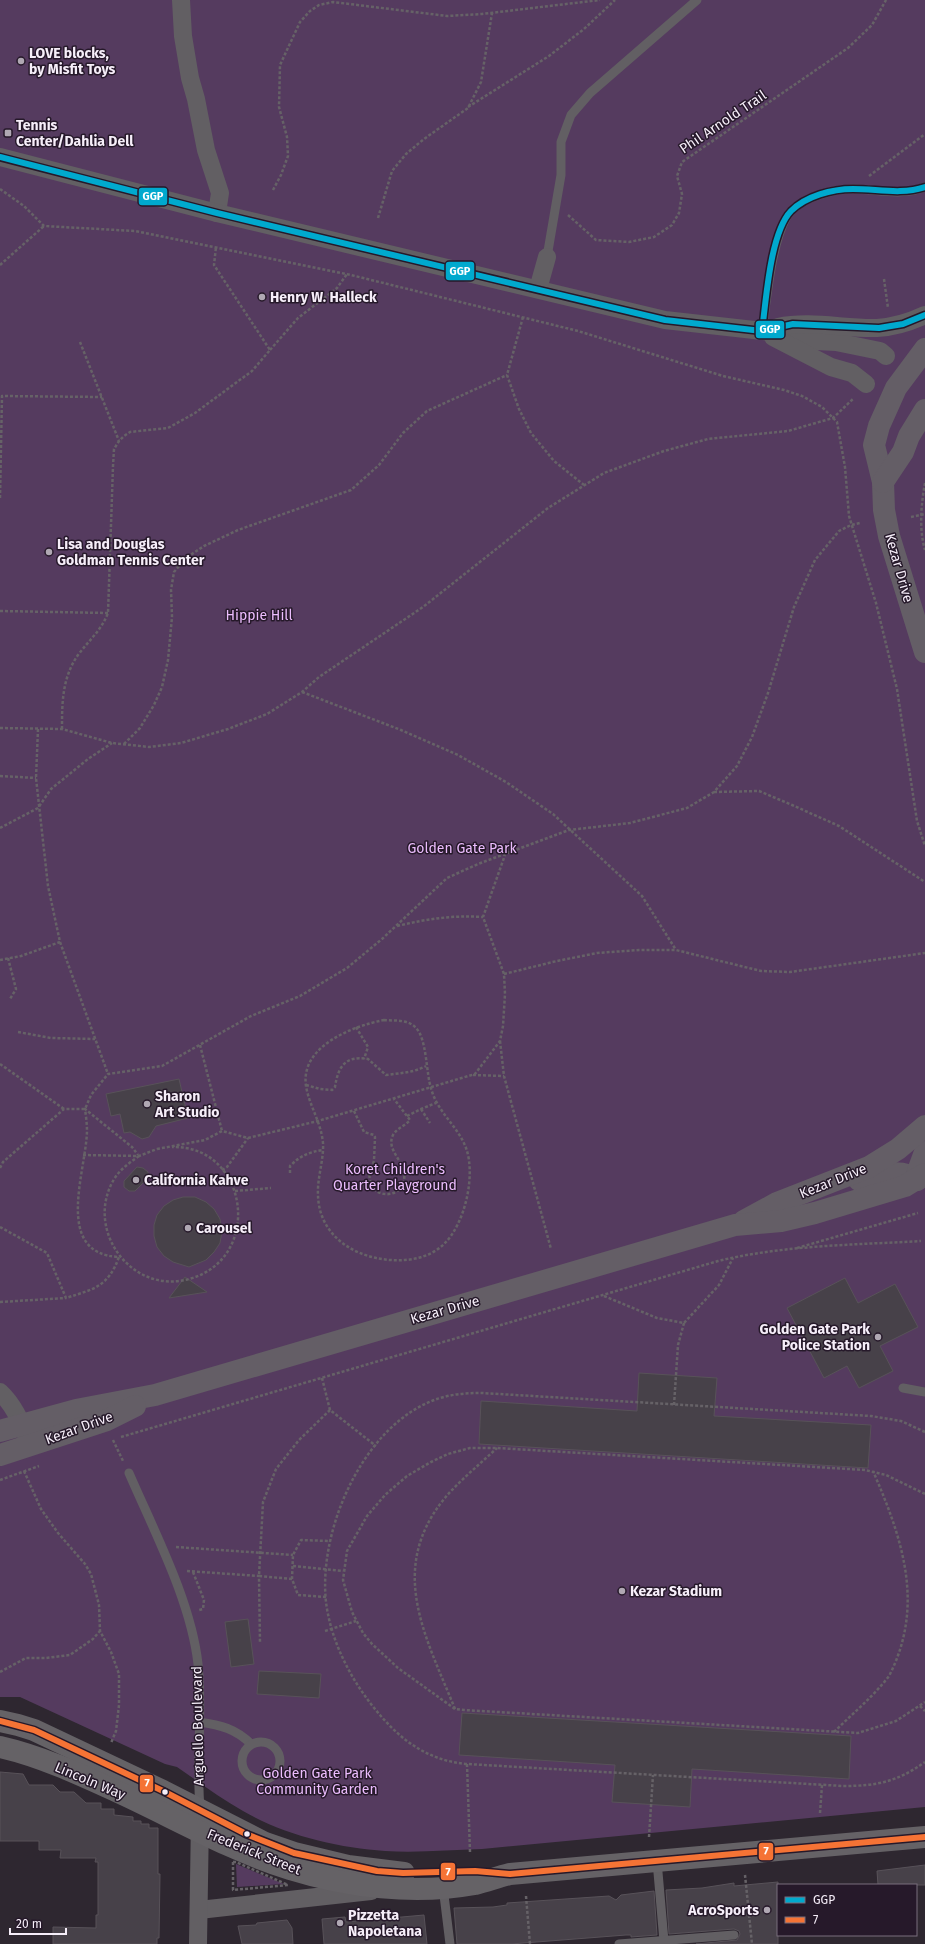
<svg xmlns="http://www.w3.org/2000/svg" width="925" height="1944" viewBox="0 0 925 1944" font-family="'Fira Sans',sans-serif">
<rect width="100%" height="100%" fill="#2e2730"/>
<g fill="#553b5f">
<path d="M0 0H925V1807L482 1849C450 1850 417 1853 385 1851 338 1848 284 1835 243 1811 220 1798 199 1782 177 1767L165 1764 20 1697H0Z"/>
<polygon points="236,1864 284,1884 237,1887"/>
</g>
<g fill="#474149" stroke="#585259">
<polygon points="179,1079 188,1118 156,1126 149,1137 142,1139 130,1132 124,1133 120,1114 111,1116 106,1094"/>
<polygon points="137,1167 143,1168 148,1172 148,1178 135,1191 129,1191 124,1187 124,1181"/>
<polygon points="183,1197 195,1197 206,1202 214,1209 220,1219 222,1231 220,1243 214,1252 206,1260 189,1267 173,1262 164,1256 157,1247 154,1236 154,1225 157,1215 164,1206 173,1200"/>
<polygon points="185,1277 207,1292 169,1298"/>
<polygon points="845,1278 858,1303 895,1284 918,1327 880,1346 893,1371 859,1388 847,1366 824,1378 787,1308"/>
<polygon points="639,1373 717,1378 714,1416 871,1425 868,1468 479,1444 481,1401 637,1411"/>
<polygon points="248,1619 254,1664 231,1667 225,1622"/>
<polygon points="259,1671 321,1674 319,1698 257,1694"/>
<polygon points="462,1713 851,1736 849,1779 692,1769 690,1807 612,1802 615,1765 459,1755"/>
<polygon points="0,1772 23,1774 29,1785 53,1785 60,1792 74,1792 86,1803 101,1803 101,1809 114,1809 114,1815 133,1817 133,1821 141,1821 141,1824 149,1824 149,1828 158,1828 158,1874 160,1874 159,1938 157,1938 157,1944 53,1944 53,1927 96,1928 96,1915 98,1915 98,1862 95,1862 96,1858 60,1858 61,1850 39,1850 39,1841 0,1841"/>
<polygon points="925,1865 925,1885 878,1885 877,1871"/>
<polygon points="778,1882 778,1944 696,1944 737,1940 740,1934 739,1931 734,1929 669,1934 666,1890 702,1888 734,1883 734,1886"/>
<polygon points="654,1891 657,1935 631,1937 631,1935 626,1935 511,1944 457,1944 454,1908 493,1907 507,1905 507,1903 609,1896 616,1900 621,1895"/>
<polygon points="424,1915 427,1944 324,1944 322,1919 345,1917 346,1922"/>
<polygon points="287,1920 292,1928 293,1944 242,1944 238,1926 256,1925 257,1923"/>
</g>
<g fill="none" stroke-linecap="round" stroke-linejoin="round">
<g stroke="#666267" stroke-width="2.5" stroke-dasharray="3 2" stroke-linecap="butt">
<polyline points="468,107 549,56 584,29 615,0"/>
<polyline points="869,176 925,134"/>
<polyline points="0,189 24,206 44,226 135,231 351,275 578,331 723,376 784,390 802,396 822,407 837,422 845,467 849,516 876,603 897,689 917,821 925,846"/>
<polyline points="273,190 281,175 288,156 287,137 279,107 280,65 300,22 310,11 319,5 333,2 447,16 482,14 600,0"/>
<polyline points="568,215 596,240 629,242 654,237 672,225 679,213 682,194 677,176 682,162 848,48 872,25 886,0"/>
<polyline points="378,218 392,171 406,154 424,139 468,108 481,82 492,13"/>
<polyline points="0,265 44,226"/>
<polyline points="884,279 888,308"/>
<polyline points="523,317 507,375 519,409 531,433 554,461 584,485"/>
<polyline points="80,342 119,441"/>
<polyline points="270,350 298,318 337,288 347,274"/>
<path d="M925 483C921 504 919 530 925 550"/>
<polyline points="0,498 2,396 102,397"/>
<polyline points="911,517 925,514"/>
<polyline points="0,611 108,613"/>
<polyline points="302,692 401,730 458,755 506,782 553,814 642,896 676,950"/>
<polyline points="0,728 62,729 112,743 149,747 181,743 228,729 267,714 302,692 319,677 423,607 548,508 604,473 664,451 708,439 788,431 833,418 854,398"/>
<polyline points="38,729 36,778 48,886 60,942 108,1074"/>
<path d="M62 729C62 703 62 678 78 655 89 640 101 631 108 613L113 466 114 449 119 441 124 436 130 432 168 428 195 413 252 371 270 350 214 265 216 247"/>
<polyline points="124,744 140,728 154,705 162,687 168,660 172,617 171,590 174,572 186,558 204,546 238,530 351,490 379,465 403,433 427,411 507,375"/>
<polyline points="0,776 36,778"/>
<polyline points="714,792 759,791 792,805 839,826 925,882"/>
<polyline points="0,828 38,808 51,789 88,759 112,743"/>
<path d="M397 926C427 919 452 915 483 917"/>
<polyline points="8,958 16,989 10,999"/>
<polyline points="0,960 21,956 60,942"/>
<polyline points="504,974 557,961 597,953 639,950 676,950 761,971 790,972 925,953"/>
<path d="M384 1020C395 1021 408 1019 416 1028 427 1039 426 1073 431 1088 437 1112 458 1126 466 1148 476 1175 465 1224 444 1244 434 1254 419 1259 405 1260 364 1263 319 1241 318 1195 317 1178 324 1160 323 1143 321 1122 309 1105 306 1086 300 1046 353 1026 384 1020Z"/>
<polyline points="356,1027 368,1047 364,1059"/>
<polyline points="18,1032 51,1038 95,1039"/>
<polyline points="500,1041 504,1076 551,1249"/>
<polyline points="200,1045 222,1131"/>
<polyline points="0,1064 64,1109"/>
<polyline points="473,1075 504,1076"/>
<path d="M306 1085 320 1089 332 1090 335 1087C338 1067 345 1055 368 1059L386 1075C400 1073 413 1073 426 1066"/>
<polyline points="421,1109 430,1123"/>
<path d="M354 1111 364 1132 374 1135 375 1137 374 1161 369 1174 371 1186C379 1196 392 1197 401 1188 414 1165 384 1153 393 1135 397 1128 405 1126 410 1120L394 1099"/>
<polyline points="407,1116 421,1109 436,1103"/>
<polyline points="157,1149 205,1140 222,1131 248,1138 318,1121 475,1074 500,1041 503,1026 505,994 504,974 483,917 505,855"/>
<polyline points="83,1155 139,1156 157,1149"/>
<path d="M139 1156C129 1163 119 1170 113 1181 85 1231 132 1295 189 1279 264 1259 249 1145 172 1147"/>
<polyline points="0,1168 3,1162 64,1109 85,1109 91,1095 108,1074 162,1066 251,1016 300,996 347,968 382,939 447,878 478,864 569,830 630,823 687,808 714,792 737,766 752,737 768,693 794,607 815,560 839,531 851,525 860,523"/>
<polyline points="222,1170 227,1167 248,1138"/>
<path d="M290 1173V1166C300 1156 309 1152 323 1150"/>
<polyline points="235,1191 271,1188"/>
<path d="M0 1227 47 1253 66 1298C94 1289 108 1287 119 1257 53 1254 86 1172 87 1131 87 1124 86 1116 85 1109L132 1147 138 1155"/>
<polyline points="797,1248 918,1213"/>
<polyline points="604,1296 657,1318 684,1323 719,1285 733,1258"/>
<polyline points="0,1302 66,1298"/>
<polyline points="322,1378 330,1410 376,1446"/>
<polyline points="674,1405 678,1345 684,1323"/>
<path d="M925 1432 901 1421 871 1416 482 1393C467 1393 451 1394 437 1399 364 1424 318 1529 326 1602 331 1643 353 1684 380 1715 403 1742 430 1761 467 1764L843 1786C876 1786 897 1782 925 1762"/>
<path d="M121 1437 718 1261C784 1245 854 1245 921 1241"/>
<polyline points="113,1440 123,1461"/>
<polyline points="24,1471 41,1509 58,1533 85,1564 91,1574 99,1605 100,1631 111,1652 119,1674 119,1705 116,1731 111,1743"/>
<polyline points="0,1480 39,1466"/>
<polyline points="925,1494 886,1475 865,1470 497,1448 470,1448 448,1454 431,1462 407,1476 385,1495 367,1516 347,1551 343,1580 352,1612 363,1633 372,1644 398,1668 455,1709 464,1710 858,1733 896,1721 925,1702"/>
<polyline points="176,1547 293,1555"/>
<polyline points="293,1566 343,1571"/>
<polyline points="187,1571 259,1576 260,1643"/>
<polyline points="193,1572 204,1600 203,1609 199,1610"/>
<polyline points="292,1579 259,1576 263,1502 276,1469 299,1440 330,1410"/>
<polyline points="326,1597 298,1595 292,1579 293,1555 301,1540 329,1541"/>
<polyline points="325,1631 356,1621"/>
<polyline points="0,1672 26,1658 46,1658 70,1655 93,1639 100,1631"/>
<polyline points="920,1706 925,1711"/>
<path d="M455 1709C426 1637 387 1570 444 1499 459 1481 479 1465 497 1448"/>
<path d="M834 1732C852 1714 873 1697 889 1676 925 1606 903 1540 873 1471"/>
<polyline points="467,1764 470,1852"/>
<polyline points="820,1813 822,1785"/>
<polyline points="649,1837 653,1775"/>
<polygon points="233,1862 236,1862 288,1885 233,1890"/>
<polyline points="745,1875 752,1944"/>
<polyline points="526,1896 530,1944"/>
</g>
<g stroke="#625f63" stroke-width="9">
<polyline points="547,257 561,175 561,142 571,115 590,93 697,0"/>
<path d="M762 331C767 299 771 246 786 218 797 198 835 188 856 189 879 190 904 196 925 187"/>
<polyline points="903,1388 925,1392"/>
<path d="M129 1473C154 1531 191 1601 198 1664 203 1712 196 1761 200 1809"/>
<path d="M199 1722C221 1725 236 1729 251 1744"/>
<circle cx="261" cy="1761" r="19"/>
<polyline points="657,1861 664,1941"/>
<polyline points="443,1887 450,1944"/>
<polyline points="619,1944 734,1935"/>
</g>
<g stroke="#625f63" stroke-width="18">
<polyline points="181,0 183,36 190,78 196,99 206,150 220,193 217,213"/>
<polyline points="0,157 217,213 665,320 789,334 816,341 836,342 880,351 886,356"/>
<polyline points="538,289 547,257"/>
<path d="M778 327C811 320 844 329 877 328 894 327 910 322 925 315"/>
<polyline points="773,337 831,367 852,373 866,384"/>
<path d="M0 1392C13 1404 20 1420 27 1437"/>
<polyline points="199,1910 371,1891"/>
<polyline points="198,1944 200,1819"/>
</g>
<g stroke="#656266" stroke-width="22">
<polyline points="0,1721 18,1725 34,1730 163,1791 265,1843 294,1853 348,1866 404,1873"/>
<path d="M0 1747C40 1756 79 1774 116 1791 173 1817 229 1850 290 1869 348 1887 414 1895 475 1884 487 1881 498 1877 510 1874L925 1837"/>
</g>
<g stroke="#645e66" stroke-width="22">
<polyline points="925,349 896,388 879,426 874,445 883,482 884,510 889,536 925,652"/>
<polyline points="883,482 903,452 909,436 925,410"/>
<path d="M859 1180C879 1176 900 1167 917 1180"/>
<polyline points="917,1180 918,1171 925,1152"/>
<polyline points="744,1221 777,1203 869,1167 898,1149 925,1126"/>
<polyline points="0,1431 76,1410 155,1395 735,1225 781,1221 815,1213 905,1186 925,1174"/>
<polyline points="0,1455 107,1420 135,1406"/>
</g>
<g stroke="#26192a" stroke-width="9">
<g id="bus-1">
<polyline points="0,157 217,213 665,320 762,331 793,324 879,328 903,324 925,315"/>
<path d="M762 331C766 301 770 233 791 211 806 196 832 189 853 189 878 189 901 195 925 187"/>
</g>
</g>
<g stroke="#26192a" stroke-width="9">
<polyline id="bus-2" points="0,1721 34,1730 163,1791 246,1834 294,1853 377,1871 403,1873 475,1871 510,1874 925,1837"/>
</g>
<use href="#bus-1" stroke="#00a9ce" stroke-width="6"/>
<use href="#bus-2" stroke="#f57335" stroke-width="6"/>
</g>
<g fill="#b0a8b3" stroke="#26192a" stroke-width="1.5">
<circle cx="21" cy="61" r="4"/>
<rect x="4" y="129" width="8" height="8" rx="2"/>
<circle cx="262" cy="297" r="4"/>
<circle cx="49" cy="552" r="4"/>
<circle cx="147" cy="1104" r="4"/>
<circle cx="136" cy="1180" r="4"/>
<circle cx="188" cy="1228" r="4"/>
<circle cx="878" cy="1337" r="4"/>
<circle cx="622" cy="1591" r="4"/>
<circle cx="767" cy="1910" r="4"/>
<circle cx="340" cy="1923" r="4"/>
</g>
<g fill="#f6eef9" stroke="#26192a" stroke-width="1.5">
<circle cx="165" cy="1792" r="3.5"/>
<circle cx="247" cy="1834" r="3.5"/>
</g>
<g text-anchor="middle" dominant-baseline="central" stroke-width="3" stroke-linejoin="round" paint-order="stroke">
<g font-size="14" font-weight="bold" fill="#f6eef9" stroke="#26192a" text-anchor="start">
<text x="29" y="53">LOVE blocks,<tspan x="29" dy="16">by Misfit Toys</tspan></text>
<text x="16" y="125">Tennis<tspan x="16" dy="16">Center/Dahlia Dell</tspan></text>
<text x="270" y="297">Henry W. Halleck</text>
<text x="57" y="544">Lisa and Douglas<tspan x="57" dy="16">Goldman Tennis Center</tspan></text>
<text x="155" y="1096">Sharon<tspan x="155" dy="16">Art Studio</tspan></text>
<text x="144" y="1180">California Kahve</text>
<text x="196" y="1228">Carousel</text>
<text x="870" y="1329" text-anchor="end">Golden Gate Park<tspan x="870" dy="16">Police Station</tspan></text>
<text x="630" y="1591">Kezar Stadium</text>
<text x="759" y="1910" text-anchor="end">AcroSports</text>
<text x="348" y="1915">Pizzetta<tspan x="348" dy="16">Napoletana</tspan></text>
</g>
<g font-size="14" fill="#f6eef9" stroke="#26192a">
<text transform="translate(723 122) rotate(-34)">Phil Arnold Trail</text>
<text transform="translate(899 568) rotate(74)">Kezar Drive</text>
<text transform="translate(833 1181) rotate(-22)">Kezar Drive</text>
<text transform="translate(445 1310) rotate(-16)">Kezar Drive</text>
<text transform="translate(79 1428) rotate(-20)">Kezar Drive</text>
<text transform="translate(198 1726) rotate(-91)">Arguello Boulevard</text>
<text transform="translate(90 1781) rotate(23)">Lincoln Way</text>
<text transform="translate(254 1852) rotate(22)">Frederick Street</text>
</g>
<g font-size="14" fill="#ecbdfe" stroke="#26192a">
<text x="259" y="615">Hippie Hill</text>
<text x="462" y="848">Golden Gate Park</text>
<text x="395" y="1169">Koret Children's<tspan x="395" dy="16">Quarter Playground</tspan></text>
<text x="317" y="1773">Golden Gate Park<tspan x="317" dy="16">Community Garden</tspan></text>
</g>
</g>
<g stroke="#26192a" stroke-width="1.5">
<rect x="138" y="187" width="30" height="19" rx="4" fill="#00a9ce"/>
<rect x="445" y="261" width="30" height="20" rx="4" fill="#00a9ce"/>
<rect x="755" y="320" width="30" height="19" rx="4" fill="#00a9ce"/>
<rect x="139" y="1774" width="15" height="19" rx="4" fill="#f57335"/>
<rect x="758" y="1842" width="16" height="19" rx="4" fill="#f57335"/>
<rect x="440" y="1862" width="16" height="19" rx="4" fill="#f57335"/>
</g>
<g font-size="11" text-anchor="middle" font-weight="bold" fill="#fff">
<text x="153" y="200">GGP</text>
<text x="460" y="275">GGP</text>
<text x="770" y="333">GGP</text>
<text x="147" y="1787">7</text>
<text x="766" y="1855">7</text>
<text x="448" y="1876">7</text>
</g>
<rect x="777" y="1884" width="140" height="52" fill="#26192a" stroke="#796e7d"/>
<rect x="785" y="1897" width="20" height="6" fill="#00a9ce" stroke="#796e7d"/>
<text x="813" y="1904" font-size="12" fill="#f6eef9">GGP</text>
<rect x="785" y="1917" width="20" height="6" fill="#f57335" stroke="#796e7d"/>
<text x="813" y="1924" font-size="12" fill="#f6eef9">7</text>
<path d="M10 1928v6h56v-6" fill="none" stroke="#f6eef9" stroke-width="2"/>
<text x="16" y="1928" font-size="12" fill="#f6eef9" stroke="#26192a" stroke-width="3" paint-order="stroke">20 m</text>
</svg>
